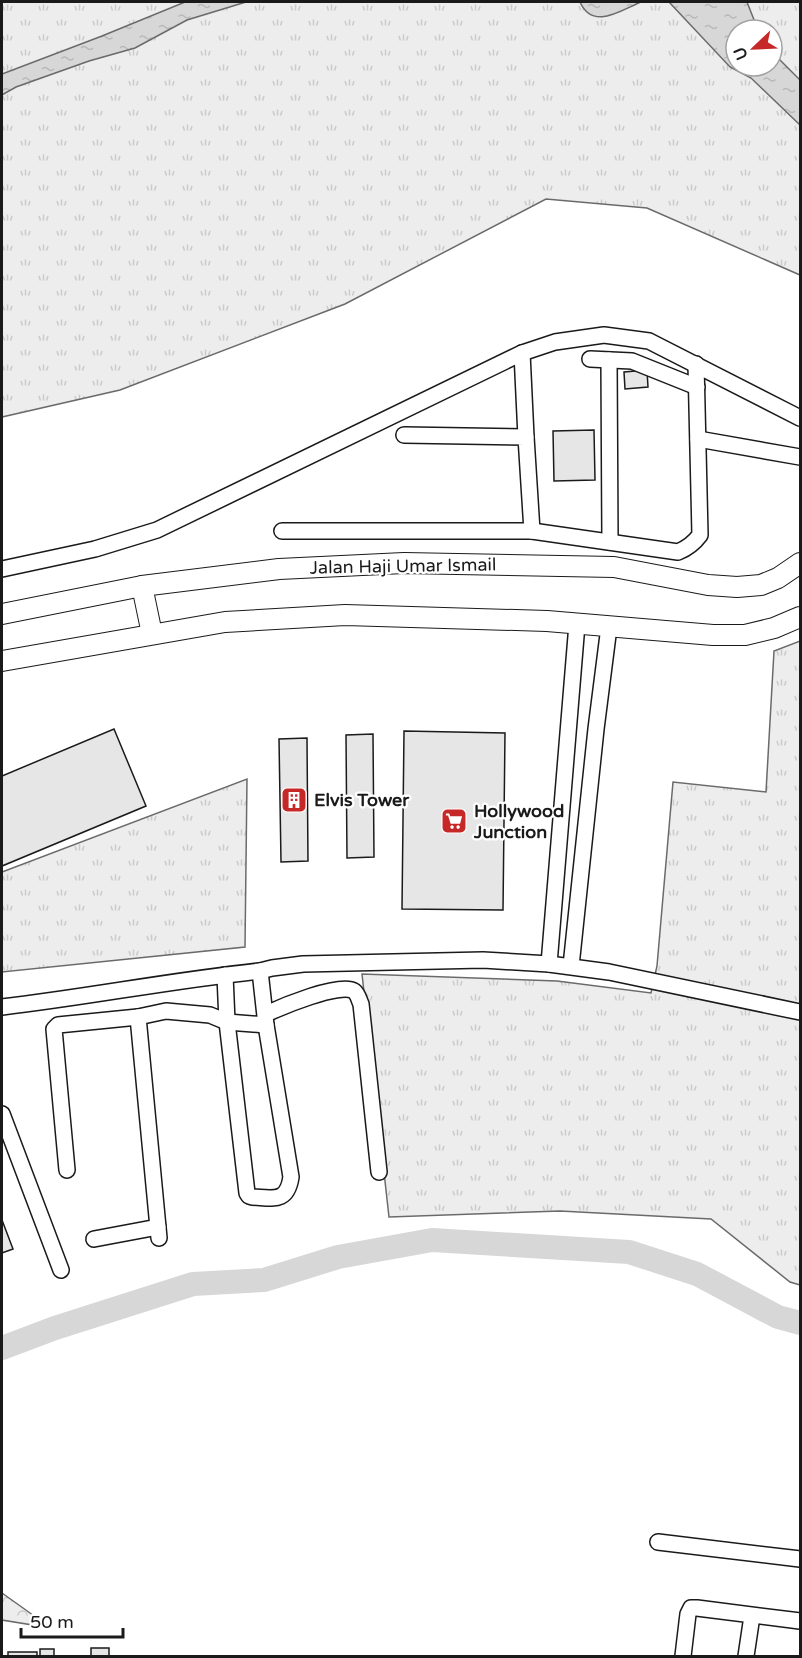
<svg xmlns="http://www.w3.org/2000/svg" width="802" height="1658" viewBox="0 0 802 1658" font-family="'Varela Round',sans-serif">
<defs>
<pattern id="grass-tufts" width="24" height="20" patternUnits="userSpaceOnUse" patternTransform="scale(1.5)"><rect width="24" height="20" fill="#ededed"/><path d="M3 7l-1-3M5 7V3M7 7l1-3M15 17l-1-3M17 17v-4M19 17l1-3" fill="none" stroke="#cbcbcb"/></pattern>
<pattern id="forest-crowns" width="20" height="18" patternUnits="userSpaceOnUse" patternTransform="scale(1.5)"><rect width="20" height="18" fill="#ededed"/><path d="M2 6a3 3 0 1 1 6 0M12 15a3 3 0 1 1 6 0" fill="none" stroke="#cbcbcb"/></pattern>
<pattern id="water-ripples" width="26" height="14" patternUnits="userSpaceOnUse" patternTransform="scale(1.5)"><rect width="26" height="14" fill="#d7d7d7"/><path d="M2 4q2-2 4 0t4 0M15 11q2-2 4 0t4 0" fill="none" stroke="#b8b8b8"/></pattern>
</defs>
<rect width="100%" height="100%" fill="#fff"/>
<g fill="url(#grass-tufts)" stroke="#6a6a6a" stroke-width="1.5" fill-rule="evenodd">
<path d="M2 2H800V275L647 208 546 199 345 304 120 390 2 417ZM736 30H772V66H736Z"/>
<polygon points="800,641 800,1285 790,1282 711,1219 560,1211 389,1217 362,974 557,981 651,993 657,966 673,782 766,792 774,651"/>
<polygon points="247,779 245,947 2,972 2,872"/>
</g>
<polygon fill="url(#forest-crowns)" stroke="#6a6a6a" stroke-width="1.5" points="2,1593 51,1628 2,1620"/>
<g fill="url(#water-ripples)" stroke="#6a6a6a" stroke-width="1.5">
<polygon points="185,2 246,2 187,20 135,48 89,61 16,87 2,95 2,74 102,36"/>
<path d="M580 2H641C621 10 593 31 580 2Z"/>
<polygon points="669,2 747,2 758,30 736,30 736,66 772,66 772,52 800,80 800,125 751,78 730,67"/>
</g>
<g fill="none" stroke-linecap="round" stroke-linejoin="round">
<polyline stroke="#d7d7d7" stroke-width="24" points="2,1348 55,1328 193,1284 264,1280 338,1257 432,1240 629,1252 697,1274 778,1317 800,1323"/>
</g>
<g fill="#e6e6e6" stroke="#1a1a1a" stroke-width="1.5">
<polygon points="647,370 648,387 625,389 624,372"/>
<polygon points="594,430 595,480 554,481 553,431"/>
<polygon points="114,729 146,806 2,866 2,776"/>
<polygon points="404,731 505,733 503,910 402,909"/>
<polygon points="373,734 374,857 347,858 346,735"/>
<polygon points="307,738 308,861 281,862 279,739"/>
<polygon points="2,1220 13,1249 2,1253"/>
<rect x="91" y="1648" width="18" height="8"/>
<rect x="40" y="1649" width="14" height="7"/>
<rect x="8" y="1652" width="29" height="4"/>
</g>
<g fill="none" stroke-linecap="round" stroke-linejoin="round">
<g stroke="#1a1a1a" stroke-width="18">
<g id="minor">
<polyline points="522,353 526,437"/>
<polyline points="590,359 632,361 697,387"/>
<polyline points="609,360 610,542"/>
<polyline points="404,435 526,437 532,531"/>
<polyline points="698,439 800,457"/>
<path d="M282 531H532L678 552C688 548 694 543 700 535L696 364"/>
<polyline points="2,569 95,549 157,530 522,353 555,342 604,335 649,341 800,418"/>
<polyline points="549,964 577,624"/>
<polyline points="571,966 596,729 609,627"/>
<path d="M225 975 227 1022 247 1193 249 1196 252 1197C274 1198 287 1203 291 1177L266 1025 260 971"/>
<path d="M2 1007C88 997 174 980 260 971L272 968 303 964 483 960 549 964 609 972 800 1012"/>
<path d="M266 1014C281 1007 340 982 354 991 358 994 359 1000 361 1004L379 1172"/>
<polyline points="138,1017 159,1238"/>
<polyline points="2,1114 61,1270"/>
<polyline points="67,1170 54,1029 58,1025 138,1017 166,1011 210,1015 227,1022 266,1025"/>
<polyline points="94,1239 158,1227"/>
<polyline points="658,1542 800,1559"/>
<polyline points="683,1656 688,1614 691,1608 697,1608 800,1621"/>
<polyline points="746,1656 752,1616"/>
</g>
</g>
<g stroke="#1a1a1a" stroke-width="22">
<g id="major">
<polyline points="142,586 152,634"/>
<polyline points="2,614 142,586 279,569 404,563 614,567 708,585 737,587 761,585 778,578 800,563"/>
<polyline points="2,661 225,622 345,615 547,621 713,635 745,635 774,628 800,617"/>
</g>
</g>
<use href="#minor" stroke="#fff" stroke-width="15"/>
<use href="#major" stroke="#fff" stroke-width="20"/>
</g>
<defs>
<g id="building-square" transform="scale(1.35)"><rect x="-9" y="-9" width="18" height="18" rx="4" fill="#c62828" stroke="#fff"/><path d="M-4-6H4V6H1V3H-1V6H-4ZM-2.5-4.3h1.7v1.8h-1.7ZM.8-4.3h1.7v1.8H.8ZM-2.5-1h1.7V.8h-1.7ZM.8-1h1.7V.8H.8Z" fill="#fff"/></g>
<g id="supermarket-square" transform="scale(1.35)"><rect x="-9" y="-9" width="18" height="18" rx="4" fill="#c62828" stroke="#fff"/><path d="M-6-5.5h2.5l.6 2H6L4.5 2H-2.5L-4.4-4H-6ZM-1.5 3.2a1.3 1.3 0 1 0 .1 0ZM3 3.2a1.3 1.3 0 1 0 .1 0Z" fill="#fff"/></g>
</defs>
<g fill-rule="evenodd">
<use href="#building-square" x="294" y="800"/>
<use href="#supermarket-square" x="454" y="821"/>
</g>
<g text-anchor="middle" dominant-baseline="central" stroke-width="4.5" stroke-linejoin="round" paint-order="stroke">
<g font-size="18" fill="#1a1a1a" stroke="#fff">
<text transform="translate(403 566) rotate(-1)">Jalan Haji Umar Ismail</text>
</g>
<g font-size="18" font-weight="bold" fill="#1a1a1a" stroke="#fff" text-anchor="start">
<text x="314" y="800">Elvis Tower</text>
<text x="474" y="811">Hollywood<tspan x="474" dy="21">Junction</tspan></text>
</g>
</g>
<rect width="802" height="1658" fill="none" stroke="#1a1a1a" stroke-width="6"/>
<g transform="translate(754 48) rotate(247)"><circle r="28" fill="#ffffff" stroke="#a3a3a3" stroke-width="1.5"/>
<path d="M0-4.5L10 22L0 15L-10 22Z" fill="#c62828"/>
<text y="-9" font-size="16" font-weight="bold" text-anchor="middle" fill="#1a1a1a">U</text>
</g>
<path d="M21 1628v9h102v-9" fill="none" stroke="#1a1a1a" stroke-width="3"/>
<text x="30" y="1628" font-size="18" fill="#1a1a1a" stroke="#ffffff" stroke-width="4.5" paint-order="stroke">50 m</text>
</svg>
